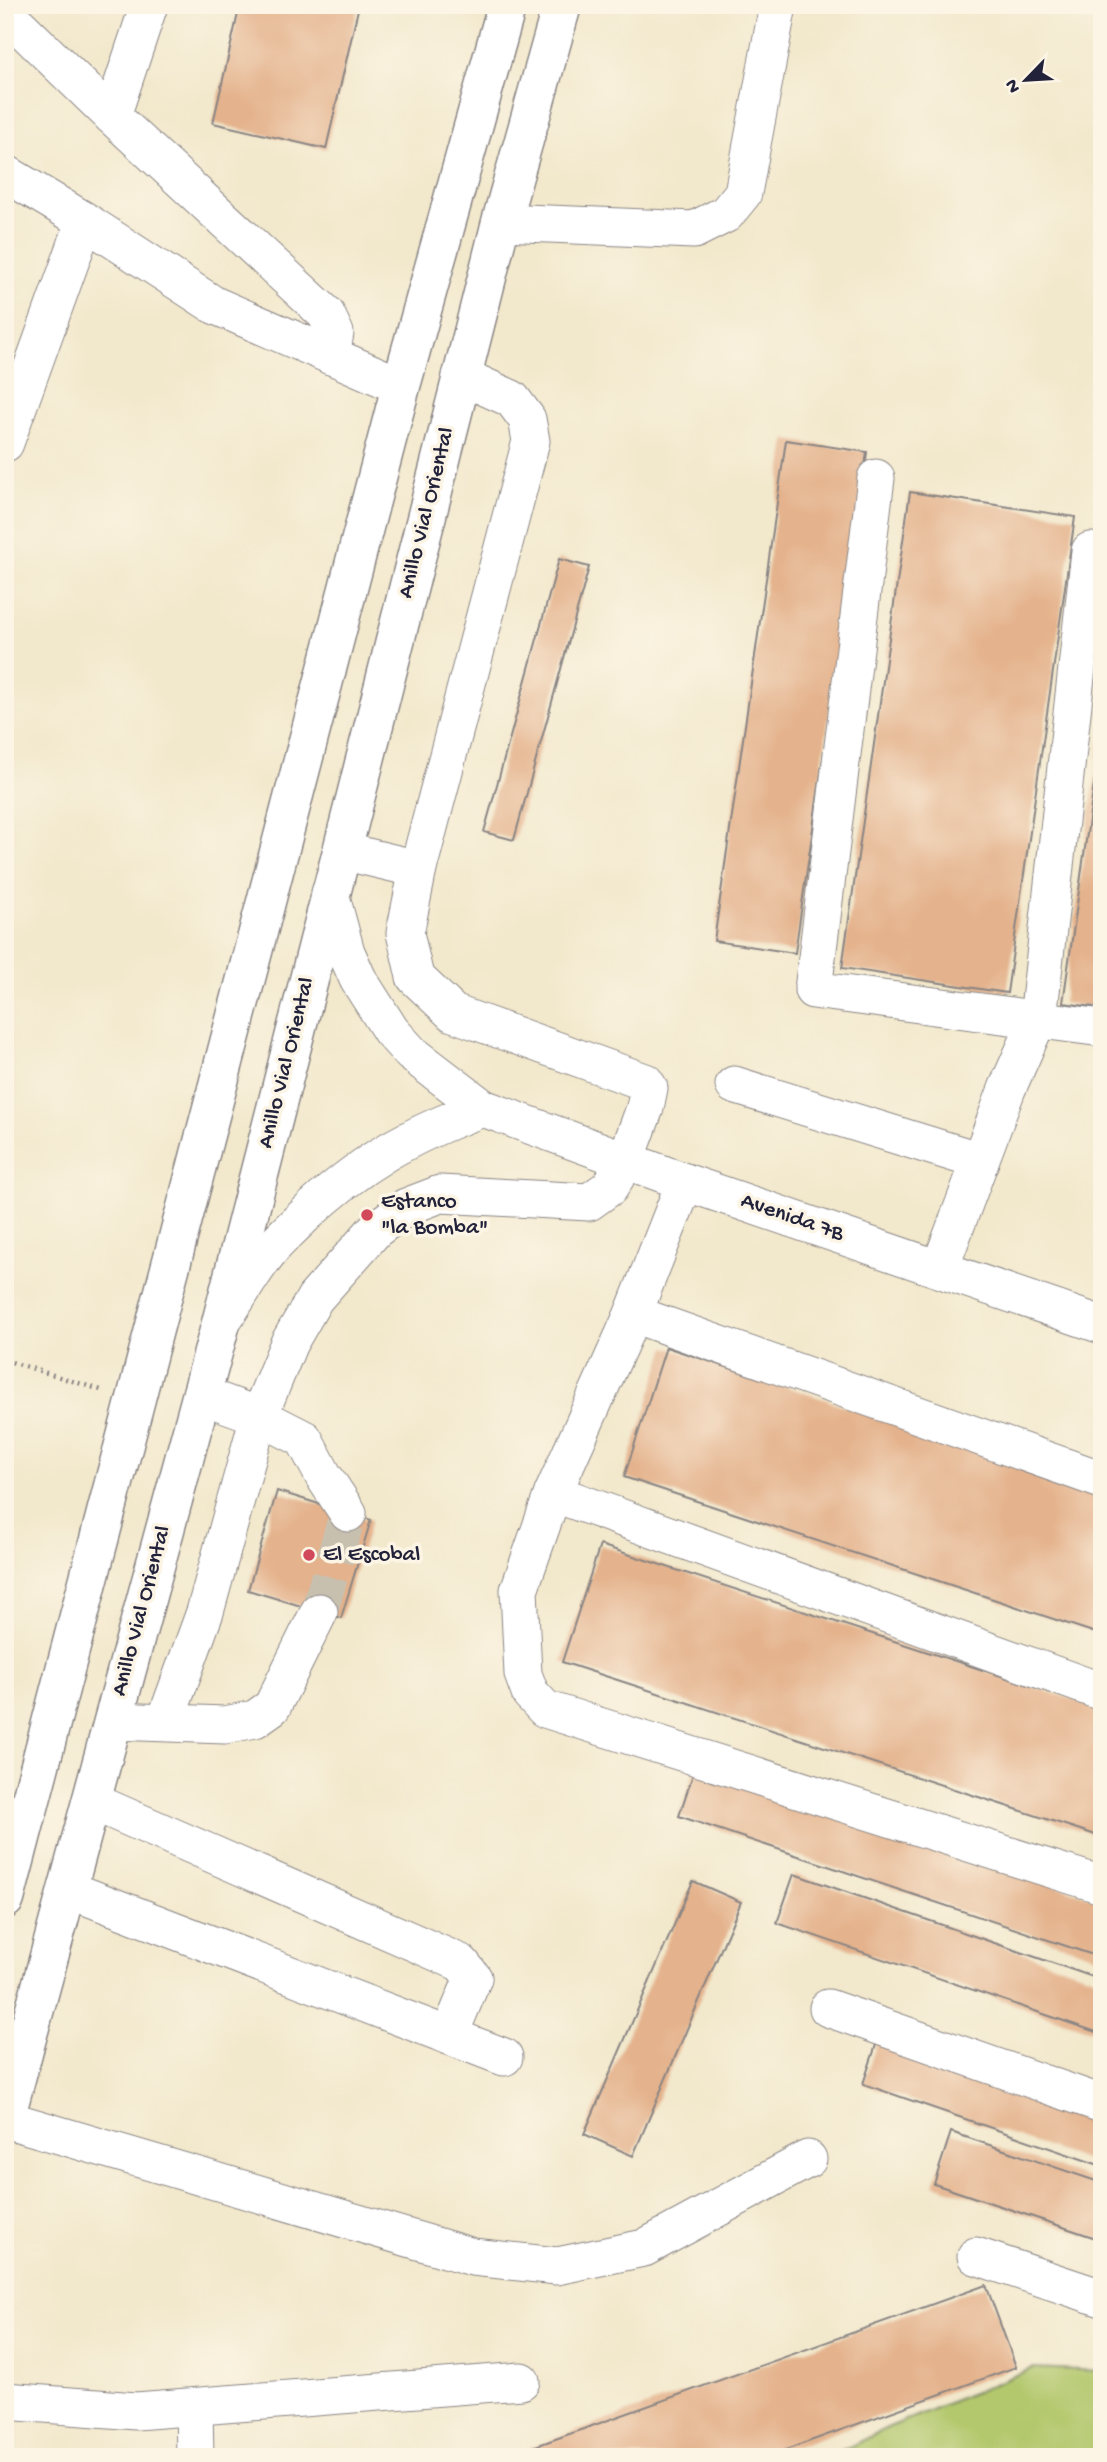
<svg xmlns="http://www.w3.org/2000/svg" width="1107" height="2462" viewBox="0 0 1107 2462" font-family="'Gochi Hand',sans-serif">
<rect width="100%" height="100%" fill="#fcf5e5"/>
<filter id="ink" filterUnits="userSpaceOnUse"><feTurbulence type="fractalNoise" baseFrequency=".0143" numOctaves="2"/><feDisplacementMap in="SourceGraphic" scale="14" xChannelSelector="R" yChannelSelector="G"/><feConvolveMatrix kernelMatrix="1 2 1 2 8 2 1 2 1" color-interpolation-filters="sRGB"/></filter>
<filter id="wash" filterUnits="userSpaceOnUse"><feTurbulence type="fractalNoise" baseFrequency=".00686" numOctaves="4" result="noise"/><feDisplacementMap in="SourceGraphic" scale="28" xChannelSelector="R" yChannelSelector="G"/><feGaussianBlur stdDeviation="1.57" result="paint"/><feColorMatrix in="noise" values="0 0 0 0 0 0 0 0 0 0 0 0 0 0 0 0 0 1.4 0 .05"/><feComposite in="paint" operator="in"/></filter>
<g filter="url(#wash)">
<rect width="100%" height="100%" fill="#f2e8cc"/>
<polygon fill="#b3c86d" stroke="#6a7554" stroke-width="2" points="1033,2368 1102,2371 1102,2457 829,2457 887,2428"/>
<g id="blocks">
<g fill="#e4b28c">
<polygon points="240,5 359,5 326,149 213,123"/>
<polygon points="786,440 867,452 795,953 714,941"/>
<polygon points="910,492 1075,517 1007,993 842,968"/>
<polygon points="559,559 589,567 514,840 484,832"/>
<polygon points="1100,742 1102,742 1102,1008 1063,1003"/>
<polygon points="666,1347 1102,1491 1102,1635 624,1477"/>
<polygon points="277,1491 371,1520 341,1618 248,1590"/>
<polygon points="600,1545 1102,1709 1102,1837 562,1662"/>
<polygon points="696,1765 1102,1901 1102,1958 679,1816"/>
<polygon points="794,1874 1102,1980 1102,2034 777,1923"/>
<polygon points="693,1881 741,1902 633,2156 584,2134"/>
<polygon points="879,2036 1102,2113 1102,2166 863,2084"/>
<polygon points="951,2132 1102,2183 1102,2240 934,2184"/>
<polygon points="986,2285 1016,2367 766,2457 505,2457"/>
</g>
</g>
</g>
<g filter="url(#ink)">
<use href="#blocks" fill-opacity="0" stroke="#8a8584" stroke-width="2"/>
<g fill="none" stroke-linecap="round" stroke-linejoin="round">
<polyline stroke="#c8c0af" stroke-width="37" stroke-dasharray="37 18" stroke-linecap="butt" points="319,1612 348,1513"/>
<g stroke="#8a8584" stroke-width="39">
<g id="minor">
<polyline points="149,5 112,116 326,314 335,333 331,356"/>
<polyline points="5,12 112,116"/>
<polyline points="5,173 85,221 214,305 401,386"/>
<polyline points="501,222 694,230 726,214 743,193 778,5"/>
<polyline points="5,443 85,221"/>
<polyline points="876,478 813,990 1102,1028"/>
<polyline points="342,851 418,869"/>
<polyline points="330,893 346,952 358,979 391,1031 411,1053 483,1108 685,1182 1102,1325"/>
<polyline points="734,1085 980,1161"/>
<polyline points="685,1182 633,1314 553,1493 519,1590 523,1674 530,1693 545,1709 1102,1885"/>
<polyline points="940,1268 1007,1089 1038,1019 1090,551"/>
<polyline points="633,1314 1102,1480"/>
<path d="M226 1315C241 1293 254 1269 271 1249 280 1238 292 1228 302 1218 359 1163 409 1135 483 1108"/>
<polyline points="201,1395 259,1416 304,1439 323,1475 348,1513"/>
<polyline points="553,1493 1102,1692"/>
<polyline points="113,1721 225,1725 255,1719 272,1707 319,1612"/>
<polyline points="165,1722 205,1612 259,1416 289,1343 315,1298 375,1230 406,1207 440,1194 589,1202 610,1187 626,1160 645,1108 649,1088 645,1082 453,1013 415,977 405,933 418,869 531,441 527,419 512,399 461,376"/>
<polyline points="91,1801 461,1963 473,1978 449,2036"/>
<polyline points="67,1889 504,2057"/>
<polyline points="828,2008 1102,2104"/>
<polyline points="5,2119 473,2257 557,2266 644,2248 808,2159"/>
<polyline points="976,2256 1102,2298"/>
<polyline points="5,2401 136,2411 521,2381"/>
<polyline points="194,2407 195,2457"/>
</g>
</g>
<g stroke="#8a8584" stroke-width="41">
<g id="highway">
<polyline points="5,1899 401,386 507,5"/>
<polyline points="5,2119 221,1323 342,851 501,222 562,5"/>
</g>
</g>
<polyline stroke="#8a8584" stroke-width="4.5" stroke-dasharray="2 5" stroke-linecap="butt" points="5,1360 101,1390"/>
<use href="#minor" stroke="#fff" stroke-width="37"/>
<use href="#highway" stroke="#fff" stroke-width="38"/>
</g>
</g>
<g fill="#d1495b" stroke="#fcf5e5" stroke-width="2.5">
<circle cx="367" cy="1215" r="7"/>
<circle cx="309" cy="1555" r="7"/>
</g>
<g text-anchor="middle" dominant-baseline="central" stroke-width="7" stroke-linejoin="round" paint-order="stroke">
<g font-size="23" fill="#22223b" stroke="#fcf5e5">
<text transform="translate(427 513) rotate(-76)">Anillo Vial Oriental</text>
<text transform="translate(287 1063) rotate(-76)">Anillo Vial Oriental</text>
<text transform="translate(792 1218) rotate(19)">Avenida 7B</text>
<text transform="translate(142 1611) rotate(-75)">Anillo Vial Oriental</text>
</g>
<g font-size="23" fill="#22223b" stroke="#fcf5e5" text-anchor="start">
<text x="381" y="1202">Estanco<tspan x="381" dy="26">"la Bomba"</tspan></text>
<text x="323" y="1555">El Escobal</text>
</g>
</g>
<rect width="1107" height="2462" fill="none" stroke="#fcf5e5" stroke-width="28"/>
<g transform="translate(1026 80) rotate(245)" stroke="#fcf5e5" stroke-width="5" paint-order="stroke">
<path d="M0-5L12 26L0 18L-12 26Z" fill="#22223b"/>
<text y="-10" font-size="19" font-weight="bold" text-anchor="middle" fill="#22223b">N</text>
</g>
</svg>
